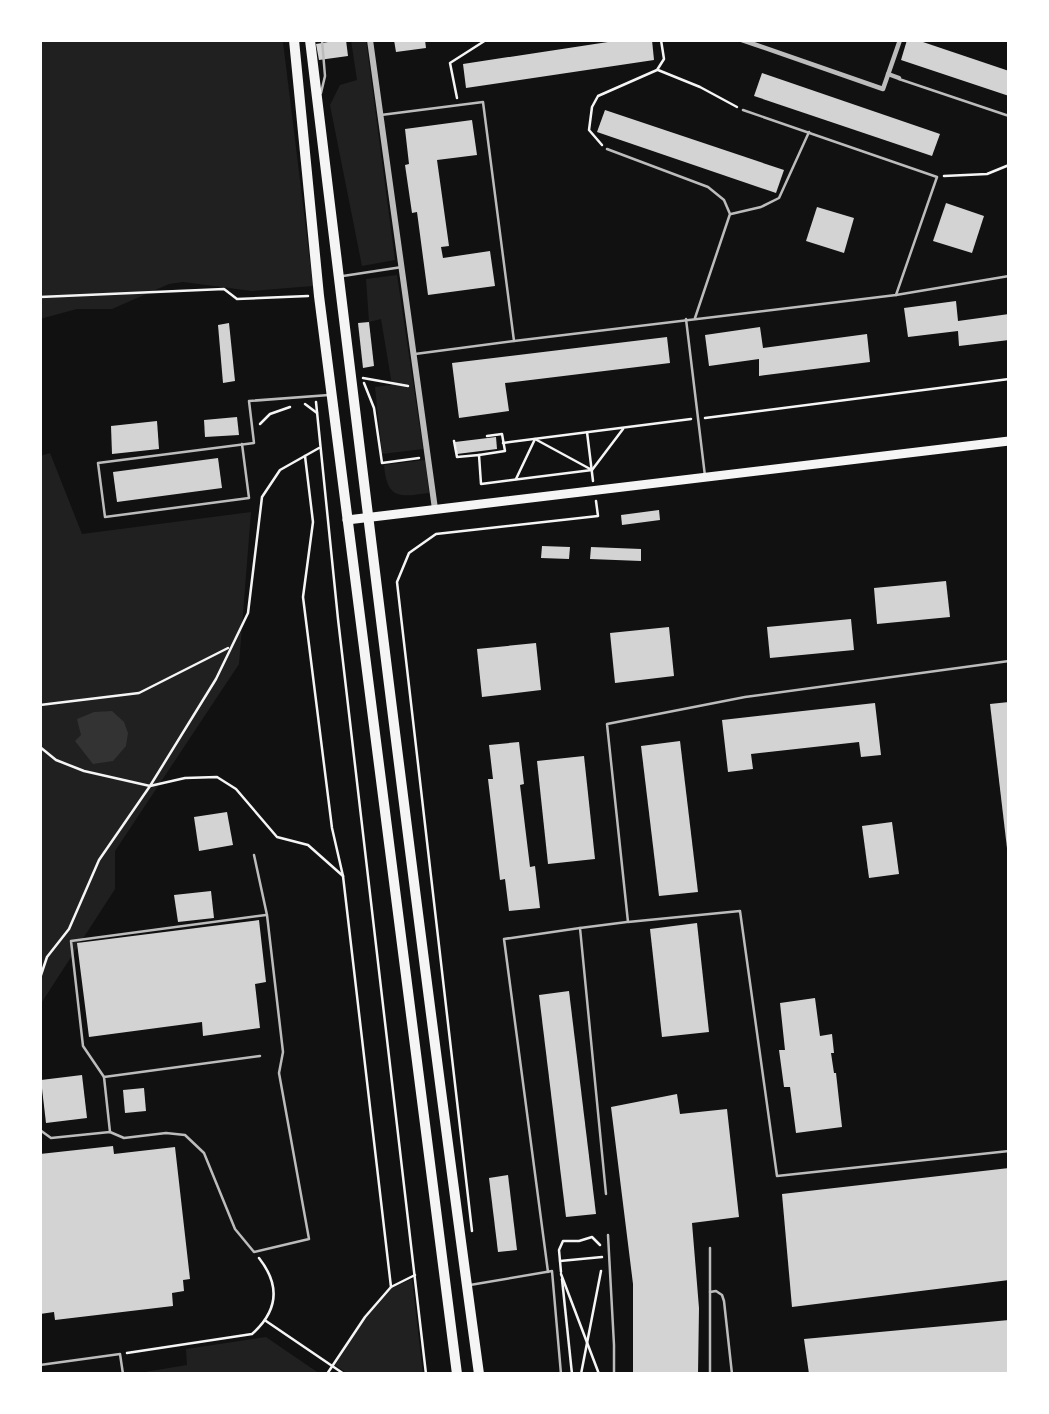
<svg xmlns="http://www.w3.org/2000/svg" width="1049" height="1414" viewBox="0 0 1049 1414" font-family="'Source Serif 4',serif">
<rect width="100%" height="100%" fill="#111"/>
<g fill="#202020">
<polygon points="40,40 289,40 288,43 283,42 313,286 252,291 183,282 169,284 112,309 77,309 40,319"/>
<polygon points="351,40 366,40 395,260 362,266 330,105 340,85 357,80"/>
<polygon points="397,275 423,449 382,454 375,387 392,385 381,319 369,322 366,279"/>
<polygon points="50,453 82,534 251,512 239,664 115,851 115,889 40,1005 40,456"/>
<path d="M425 460 429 493C400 497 387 500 384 465Z"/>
<polygon points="412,1279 423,1374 384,1372 348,1374 335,1365 365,1319 392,1288"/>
<polygon points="266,1337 320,1374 133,1374 187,1365 186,1349"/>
</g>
<polygon fill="#333" points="112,711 124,722 128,733 126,746 113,761 93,764 75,741 81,735 77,719 94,712"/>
<g fill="#d3d3d3">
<polygon points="340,40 346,40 348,56 319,60 316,44"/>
<polygon points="394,40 425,40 426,48 396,52"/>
<polygon points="621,40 652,40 654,60 466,88 463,64"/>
<polygon points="907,40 917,40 1009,71 1009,96 901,60"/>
<polygon points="762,73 940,134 932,156 754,96"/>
<polygon points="605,110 784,170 776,193 597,132"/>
<polygon points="472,120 477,155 437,160 449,246 441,247 443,258 490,251 495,286 428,295 417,212 412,213 405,165 409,164 405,129"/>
<polygon points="946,203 984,216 972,253 933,241"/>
<polygon points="817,207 854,218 844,253 806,241"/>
<polygon points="956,301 958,321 1009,314 1009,340 959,346 958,331 908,337 904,308"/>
<polygon points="369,322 374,366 363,368 358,323"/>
<polygon points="229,323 235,381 223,383 218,325"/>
<polygon points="760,327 763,348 867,334 870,362 759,376 759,359 709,366 705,335"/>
<polygon points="667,337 670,363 505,383 509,411 459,418 452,363"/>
<polygon points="237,417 239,435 205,437 204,420"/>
<polygon points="157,421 159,449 112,454 111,426"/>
<polygon points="496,437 497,449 457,454 455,442"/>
<polygon points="218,458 222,488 117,502 113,472"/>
<polygon points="659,510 660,520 622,525 621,515"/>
<polygon points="542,546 570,547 569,559 541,558"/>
<polygon points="591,547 641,549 641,561 590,559"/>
<polygon points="946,581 950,617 877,624 874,588"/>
<polygon points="851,619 854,650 770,658 767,627"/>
<polygon points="669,627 674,676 615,683 610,633"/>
<polygon points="536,643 541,690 482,697 477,649"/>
<polygon points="1009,702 1009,847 1007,848 990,704"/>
<polygon points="875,703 881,755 861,757 859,742 751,754 753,769 728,772 722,720"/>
<polygon points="680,741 698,892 659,896 641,746"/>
<polygon points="519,742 524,784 520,785 530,867 535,866 540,908 509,911 505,879 500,880 488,779 493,779 489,745"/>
<polygon points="584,756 595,859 548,864 537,761"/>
<polygon points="227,812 233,845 199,851 194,817"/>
<polygon points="892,822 899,874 869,878 862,826"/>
<polygon points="211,891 214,918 178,922 174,895"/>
<polygon points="259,920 266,982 255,984 260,1028 203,1036 202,1022 89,1037 77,943"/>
<polygon points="697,923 709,1032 662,1037 650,929"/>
<polygon points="569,991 596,1214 566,1217 539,995"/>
<polygon points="815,998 820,1036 832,1034 834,1053 831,1053 834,1073 836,1073 842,1127 796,1133 790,1087 784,1087 779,1050 785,1050 780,1003"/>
<polygon points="82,1075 87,1118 46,1123 41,1080"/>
<polygon points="144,1088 146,1111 125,1113 123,1090"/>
<polygon points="677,1094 680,1114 727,1109 739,1217 692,1223 699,1308 698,1374 633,1374 633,1284 611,1107"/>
<polygon points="113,1146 114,1154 175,1147 190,1279 183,1280 184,1291 172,1293 173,1306 55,1320 54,1312 40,1314 40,1154"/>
<polygon points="1009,1168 1009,1280 792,1307 782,1194"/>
<polygon points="508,1175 517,1250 498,1252 489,1178"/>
<polygon points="1009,1320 1009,1374 809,1374 804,1339"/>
</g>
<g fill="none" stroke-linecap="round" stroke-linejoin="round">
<g stroke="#f5f5f5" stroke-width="2.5">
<polyline points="658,70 700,87 737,107"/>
<polyline points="457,98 450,63 486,40"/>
<polyline points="602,145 589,130 592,107 598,96 657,70 664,59 661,40"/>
<polyline points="944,176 987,174 1009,165"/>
<polyline points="40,297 224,289 237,299 308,296"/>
<polyline points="363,378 408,386"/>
<polyline points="364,383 374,408 382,463 419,458"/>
<polyline points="316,402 338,619 426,1374"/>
<polyline points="305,404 317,413"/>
<polyline points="705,418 1009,379"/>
<polyline points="260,424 270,414 290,407"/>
<polyline points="587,432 593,481"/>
<polyline points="454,441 457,457 479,455 481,484 592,470 623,429"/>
<polyline points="503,443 691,419"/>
<polyline points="479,455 505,451 502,434 487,436"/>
<polyline points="305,456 313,522 303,597 332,828 343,876"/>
<polyline points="516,479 535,439 592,470"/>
<polyline points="40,705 139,693 228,648"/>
<polyline points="40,747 56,760 84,771 150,786 185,778 217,777 236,789 277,837 308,845 343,876 391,1287 365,1317 327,1374"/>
<polyline points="40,978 47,957 69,929 99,860 150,786 216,679 248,613 262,497 280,470 319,448"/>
<polyline points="472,1231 397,582 409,553 436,534 598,516 596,501"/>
<polyline points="560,1261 602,1257"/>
<polyline points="561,1272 559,1250 563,1241 579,1241 592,1237 600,1245"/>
<polyline points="561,1274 599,1374"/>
<polyline points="562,1279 572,1374"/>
<polyline points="391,1287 415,1275"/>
<polyline points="266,1321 344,1374"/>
<path d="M127 1353 252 1334C278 1311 281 1286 259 1258"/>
<polyline points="581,1374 601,1271"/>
</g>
<g stroke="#bcbcbc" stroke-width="2.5">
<polyline points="899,79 1009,116"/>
<polyline points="321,93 325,76 322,40"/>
<polyline points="743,110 937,177 896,295"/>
<polyline points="381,115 483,102 514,341 415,354"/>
<polyline points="607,149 708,187 724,200 730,214 695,318"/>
<polyline points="731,214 761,207 779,198 809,132"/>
<polyline points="343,276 402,267"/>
<polyline points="686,319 705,476"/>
<polyline points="514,341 896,295 1009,276"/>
<polyline points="242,444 249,498 105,517 98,463 254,443 249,401 329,395"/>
<polyline points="1009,661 745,697 607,724 628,922 740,911 777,1176 1009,1151"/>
<polyline points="104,1077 83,1046 71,941 266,915"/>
<polyline points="40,1130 51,1138 110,1132 124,1138 166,1133 185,1135 204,1153 235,1229 254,1252 309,1239 279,1073 283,1052 267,915 254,855"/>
<polyline points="110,1132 104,1077 260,1056"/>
<polyline points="606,1194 580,928 627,922"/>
<polyline points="608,1235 614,1345 614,1374"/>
<polyline points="548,1272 504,939 580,928"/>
<polyline points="470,1285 552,1271 561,1374"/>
<polyline points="710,1292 716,1291 722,1295 724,1301 732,1374"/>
<polyline points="40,1365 120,1354 123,1374"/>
<polyline points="710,1374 710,1248"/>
</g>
<g stroke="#bcbcbc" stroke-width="4.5">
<polyline points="742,40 883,89 900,40"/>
<polyline points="888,74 899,78"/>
</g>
<polyline stroke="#bcbcbc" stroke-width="6" points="370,40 435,509"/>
<polyline stroke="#f5f5f5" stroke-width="9" points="347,520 1009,441"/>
<g stroke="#f5f5f5" stroke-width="10">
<polyline points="294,40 319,296 457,1374"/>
<path d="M310 40C364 485 418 930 479 1374"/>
</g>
</g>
<rect width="1049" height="1414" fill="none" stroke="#ffffff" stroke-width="84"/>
</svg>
